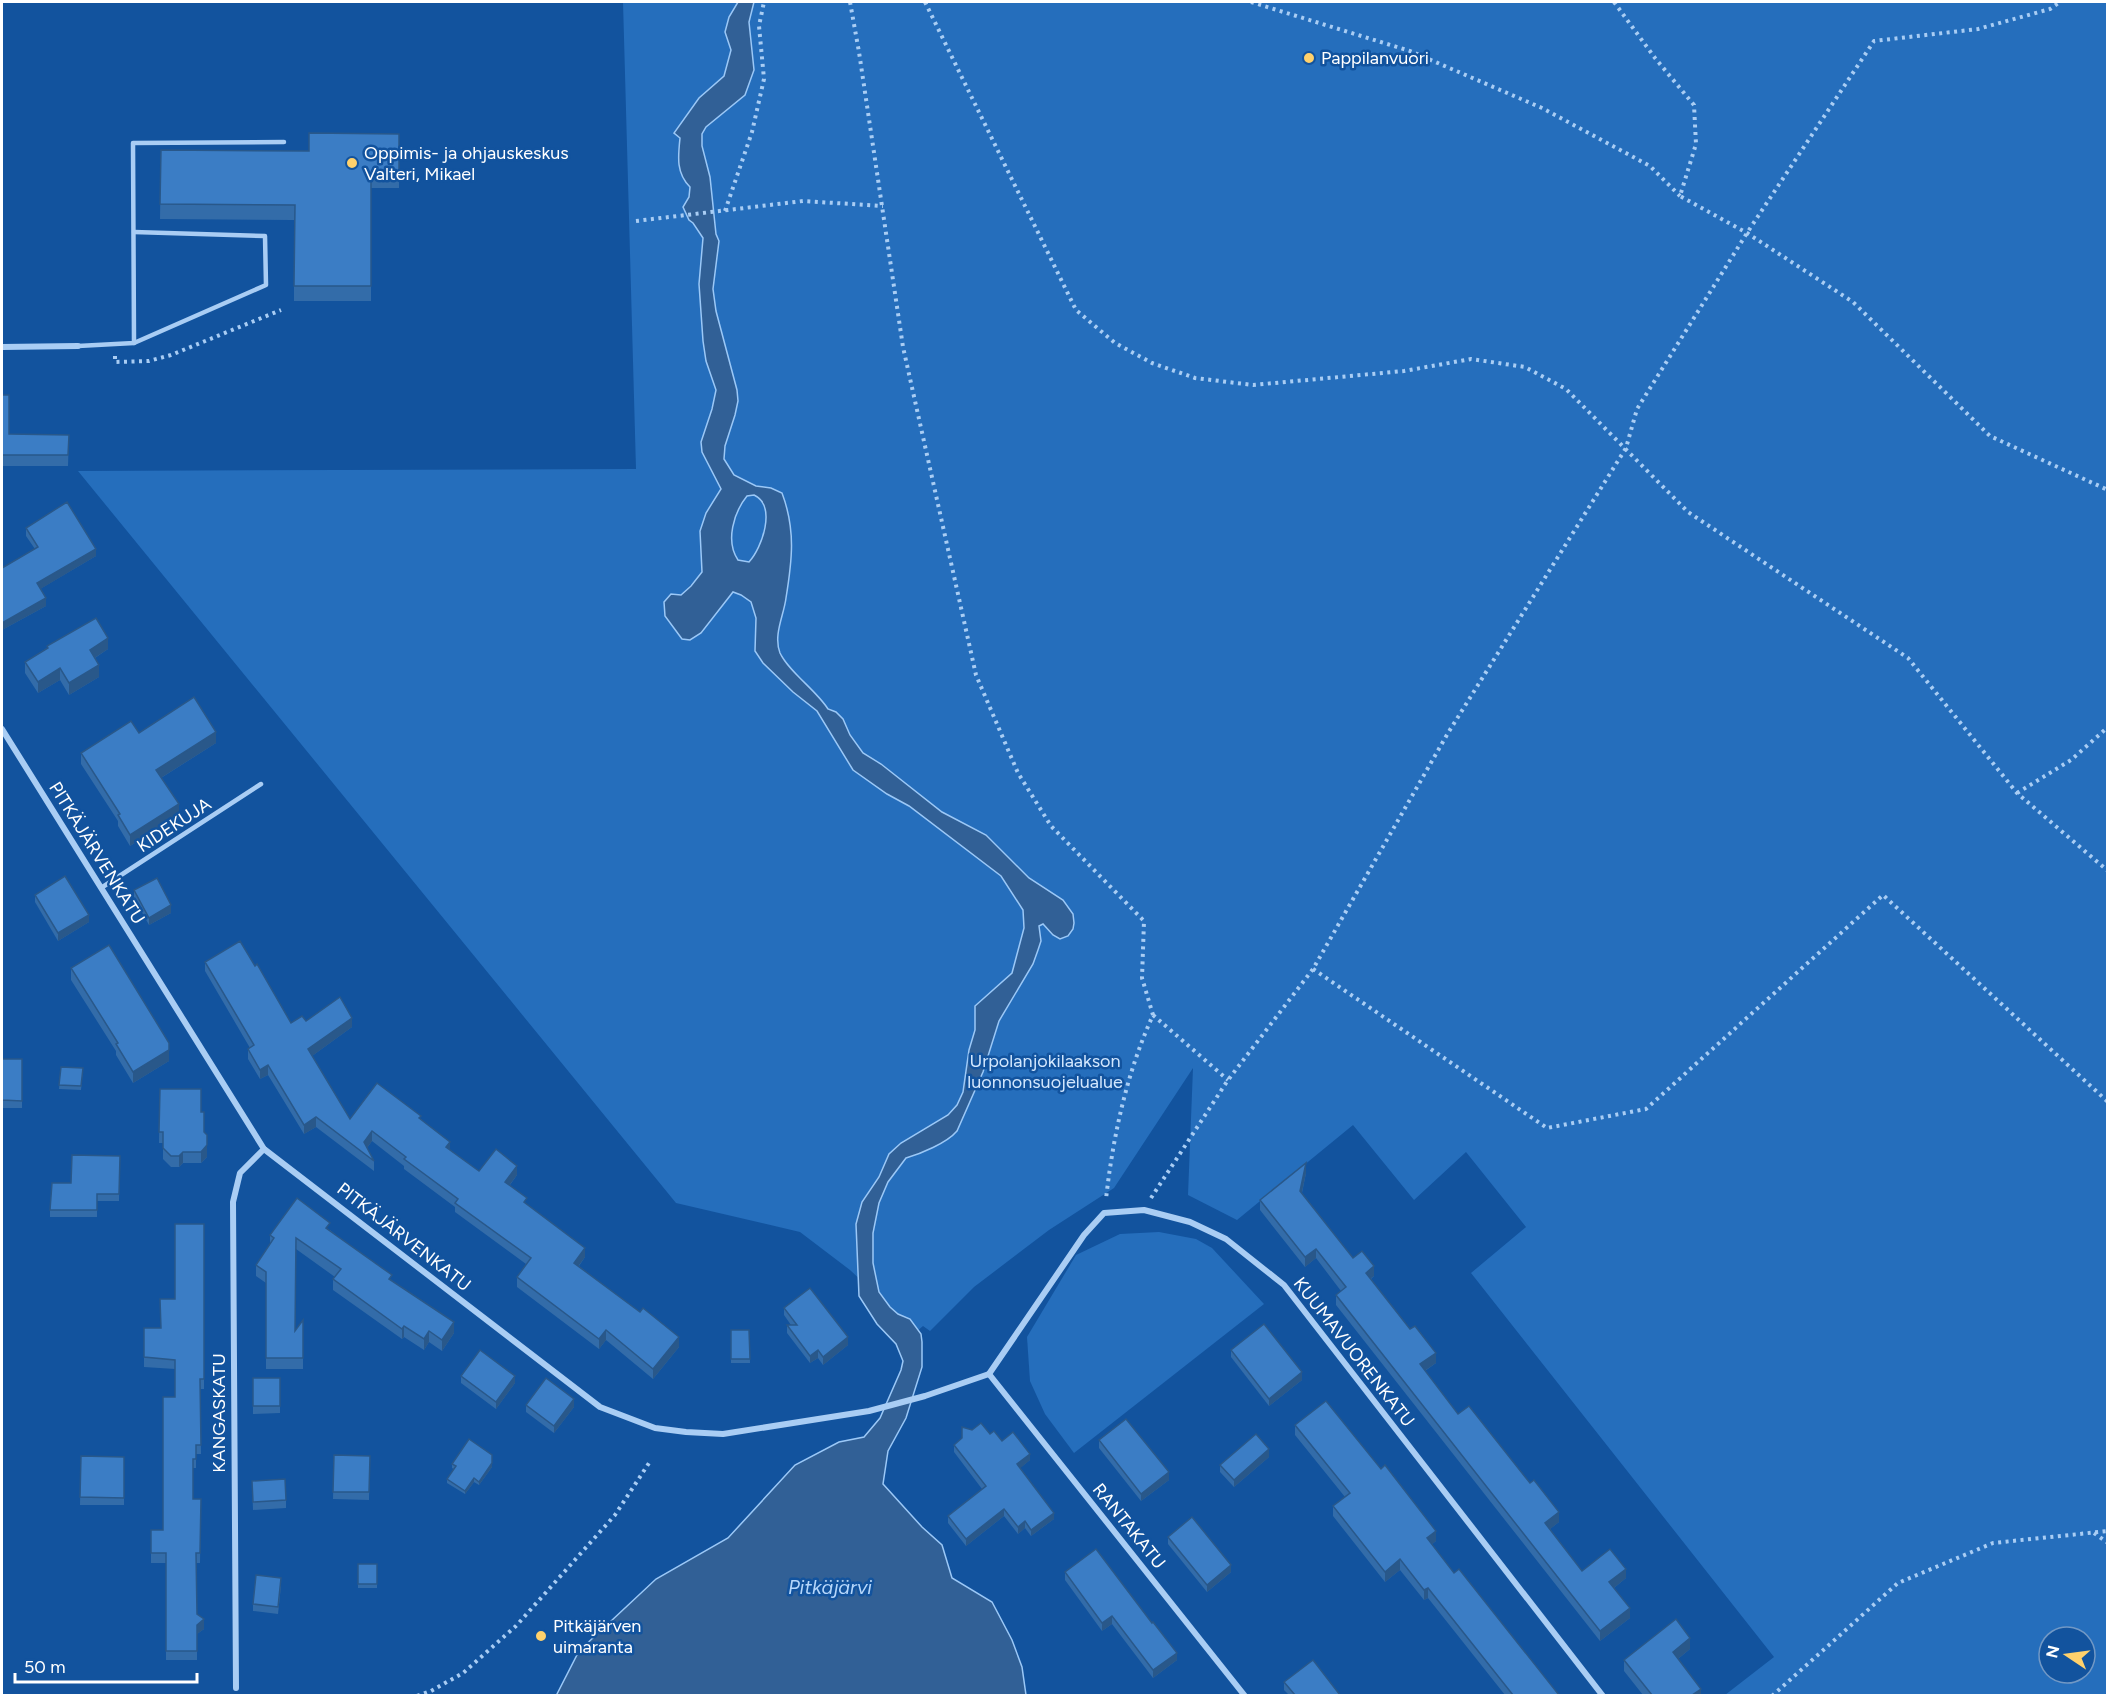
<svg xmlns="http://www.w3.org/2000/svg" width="2109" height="1697" viewBox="0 0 2109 1697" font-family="Figtree,sans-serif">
<rect width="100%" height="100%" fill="#12539e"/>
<g fill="#256ebc" fill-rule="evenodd">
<path d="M623 2H2107V1695H1725L1774 1657 1471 1273 1526 1227 1466 1152 1414 1200 1353 1125 1237 1220 1188 1195 1193 1068 1114 1188 1049 1230 974 1287 930 1331 923 1326 916 1332 850 1270 800 1232 676 1203 78 471 636 469ZM699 576 713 616 707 624 671 594 681 595ZM2049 1637H2085V1673H2049Z"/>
<polygon points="1159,1232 1196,1239 1212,1248 1264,1304 1074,1453 1045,1414 1030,1381 1027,1337 1076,1255 1120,1234"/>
</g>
<path fill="#316096" stroke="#9bc8f7" stroke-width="1.5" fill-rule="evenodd" d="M738 2H754L749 22 754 70 745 95 706 127 702 134V146L710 177 716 234 719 241 713 289 716 311 737 390 738 401 735 415 725 446 724 459 734 475 756 486 771 488 782 493C796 530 792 561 786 598 784 615 773 635 780 653 789 672 816 690 828 709L836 712 843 719 850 735 863 753 881 764 942 812 986 835 1029 878 1063 900 1073 914 1074 923 1073 929 1068 936 1060 939 1053 935 1043 924 1039 926 1041 941 1038 950 1033 964 999 1021 983 1072 957 1131C947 1143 920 1154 906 1158L888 1182 879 1203 873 1233V1263L879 1292 890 1307 898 1314 910 1319 921 1334 922 1342V1367L906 1418 888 1451 883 1484 922 1527 942 1545 952 1578 992 1602 1012 1640 1022 1667 1026 1695 556 1696 579 1651 656 1579 728 1538 795 1465 839 1442 864 1437 880 1418 901 1370 903 1361 896 1344 877 1324 859 1296 856 1224 862 1202 879 1177 889 1154 901 1143 948 1115 957 1105 963 1092 969 1050 975 1030V1006L1012 973 1024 928 1023 910 1001 876 909 806 887 794 853 770 817 711 793 692 763 663 755 651 756 618 751 602 741 595 733 592 701 633 690 640 682 639 665 616 664 602 671 594 681 595 691 586 702 572 700 531 706 513 721 489 702 452 701 442 712 409 716 390 706 361 703 341 699 284 703 238 693 223 689 220 683 207 689 197 690 187C676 173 678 157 680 138L674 133 699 98 724 76 731 50 725 32 729 17ZM754 495C777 506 762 548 749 562L738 560C725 541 734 512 747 496Z"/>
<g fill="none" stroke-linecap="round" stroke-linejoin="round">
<g stroke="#a9cdf4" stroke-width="4" stroke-dasharray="3 4.5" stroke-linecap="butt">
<path d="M850 2 859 52 903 347 976 675 1018 773 1051 826 1144 921 1142 978 1153 1015C1127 1072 1113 1136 1106 1199"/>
<polyline points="925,2 1076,310 1115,343 1152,363 1195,378 1253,385 1404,371 1471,359 1525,367 1566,389 1688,512 1908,658 2017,793 2108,871"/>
<polyline points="1251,2 1410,51 1542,108 1650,166 1680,196"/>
<polyline points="1614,2 1655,58 1694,105 1696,144 1680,196 1747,233 1853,302 1990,436 2108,490"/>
<polyline points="725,211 752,132 764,79 759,26 764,2"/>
<polyline points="636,221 803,201 883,206"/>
<polyline points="115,356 115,362 149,361 171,355 281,310"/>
<polyline points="2017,793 2071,760 2108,727"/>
<polyline points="1313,969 1547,1128 1646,1109 1883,895 2108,1102"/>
<polyline points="1153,1015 1228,1080"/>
<polyline points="1151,1198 1228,1080 1313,969 1448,733 1626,448 1637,409 1747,233 1874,41 1978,29 2050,9 2060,2"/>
<polyline points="2094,1533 2108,1543"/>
<polyline points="417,1696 431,1691 463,1673 516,1626 615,1515 649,1463"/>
<polyline points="1772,1696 1898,1583 1993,1543 2108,1531"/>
</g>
<g stroke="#a9cdf4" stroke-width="4.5">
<polyline points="134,343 133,143 284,142"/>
<polyline points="78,346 134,343 266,285 265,236 134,232"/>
<polyline points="101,888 261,784"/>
</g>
<g stroke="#a9cdf4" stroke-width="6">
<polyline points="2,347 78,346"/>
<polyline points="2,729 264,1149 600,1407 655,1428 686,1432 723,1434 869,1411 925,1396 989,1374"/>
<polyline points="989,1374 1084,1235 1104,1213 1144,1210 1190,1222 1226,1239 1284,1285 1603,1696"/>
<polyline points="989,1374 1245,1696"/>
<polyline points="236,1688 233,1202 240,1173 264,1149"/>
</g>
</g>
<g fill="#336ca9">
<polygon points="399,134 399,188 371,188 371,301 294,301 294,220 160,219 161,150 309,151"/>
<polygon points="2,395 9,434 69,435 68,466 2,466"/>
<polygon points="26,528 96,556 40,589 46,606 2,630 35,549 26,536"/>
<polygon points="47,646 108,649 95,658 99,677 69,695 60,680 38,693 25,673 25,662 47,648"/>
<polygon points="139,733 216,743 161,778 179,815 130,846 118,826 118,821 81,764 81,753"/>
<polygon points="134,890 171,913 149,925 134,898"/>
<polygon points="35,895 89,922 58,941 35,902"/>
<polygon points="205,962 255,966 291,1023 306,1021 352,1027 312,1056 350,1119 421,1119 450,1150 479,1171 517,1175 510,1185 527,1205 585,1257 579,1266 679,1347 653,1379 606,1340 599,1349 517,1287 517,1277 526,1264 455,1212 455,1207 404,1169 404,1166 372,1141 367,1148 374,1161 374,1171 316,1127 304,1134 268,1075 260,1079 248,1059 248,1049 250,1048 205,971"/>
<polygon points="71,968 169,1061 133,1083 116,1055 116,1051 71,980"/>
<rect x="2" y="1059" width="20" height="49"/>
<polygon points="61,1067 83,1068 81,1090 59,1089"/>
<polygon points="160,1089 201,1112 204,1132 207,1157 201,1163 183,1163 179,1167 171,1167 163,1159 163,1143 159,1143"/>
<polygon points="120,1156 119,1201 97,1201 97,1217 50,1217 50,1210 71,1183"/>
<polygon points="1306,1173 1302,1193 1353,1258 1374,1276 1371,1279 1436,1363 1425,1371 1458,1414 1559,1522 1550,1529 1582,1571 1626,1578 1614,1588 1630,1618 1600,1641 1336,1305 1336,1295 1341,1291 1316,1258 1305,1267 1260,1210 1260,1200"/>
<polygon points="204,1224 204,1389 200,1389 201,1454 196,1454 196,1468 193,1468 193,1499 201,1499 200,1563 196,1563 197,1614 204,1629 197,1634 197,1660 166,1660 166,1563 151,1563 151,1530 163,1530 175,1397 175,1369 144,1367 144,1328 160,1328 175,1299"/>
<polygon points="330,1230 454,1333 442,1351 429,1342 424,1350 404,1337 402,1339 333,1290 333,1279 335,1277 296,1249 295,1331 303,1320 303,1369 266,1369 266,1283 256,1276 256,1265 270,1244 270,1235"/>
<polygon points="784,1308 848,1345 823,1365 818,1358 810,1363 787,1333 787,1325 791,1325 784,1315"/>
<polygon points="731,1330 749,1330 750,1363 731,1363"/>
<polygon points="1231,1350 1302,1380 1269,1406 1231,1357"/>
<polygon points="461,1376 515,1383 496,1409 461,1383"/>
<polygon points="253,1378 280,1378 280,1413 253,1414"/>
<polygon points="526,1405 574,1407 554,1433 526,1412"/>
<polygon points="1295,1425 1436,1541 1431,1545 1454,1573 1559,1695 1505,1695 1428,1598 1424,1600 1400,1570 1385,1582 1333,1516 1333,1506 1345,1497 1295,1435"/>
<polygon points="1099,1440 1169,1480 1141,1501 1099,1448"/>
<polygon points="1002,1441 1030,1460 1020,1468 1054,1519 1031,1536 1025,1528 1018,1534 1004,1516 966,1546 948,1523 948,1516 982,1489 954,1452 954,1445"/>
<polygon points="334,1455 370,1456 369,1500 333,1499"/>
<polygon points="81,1456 124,1457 124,1505 80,1505"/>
<polygon points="1269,1457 1234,1487 1220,1472 1220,1465"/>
<polygon points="452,1464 492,1467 479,1485 474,1482 465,1494 447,1483 447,1479 454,1469 452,1468"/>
<polygon points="252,1481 286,1500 286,1508 253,1510"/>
<polygon points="1168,1537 1231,1572 1207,1592 1168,1544"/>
<rect x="358" y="1564" width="19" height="24"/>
<polygon points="1065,1572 1177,1660 1153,1678 1112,1624 1102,1631 1065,1580"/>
<polygon points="281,1586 278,1614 253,1611 253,1604"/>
<polygon points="1690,1649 1678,1659 1701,1695 1643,1695 1624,1671 1624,1660"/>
<polygon points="1284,1682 1340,1695 1289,1695 1284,1690"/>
</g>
<g fill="#29588a">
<polygon points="96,549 96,556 37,591 37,583"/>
<polygon points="46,598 46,606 2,630 2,623"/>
<polygon points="108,638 108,649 90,661 90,650"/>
<polygon points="99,665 99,677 69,695 69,683"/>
<polygon points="60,668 60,680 38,693 38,682"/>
<polygon points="216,732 216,743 156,781 156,770"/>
<polygon points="179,804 179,815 130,846 130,835"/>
<polygon points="171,905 171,913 149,925 149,918"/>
<polygon points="89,915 89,922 58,941 58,933"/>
<polygon points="352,1018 352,1027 308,1059 308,1049"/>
<polygon points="169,1050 169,1061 133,1083 133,1072"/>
<polygon points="268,1065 268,1075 260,1079 260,1070"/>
<polygon points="316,1117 316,1127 304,1134 304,1125"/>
<polygon points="372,1131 372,1141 364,1152 364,1142"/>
<polygon points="450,1142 450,1151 446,1147"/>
<polygon points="207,1145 207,1157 201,1163 201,1152"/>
<polygon points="183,1152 183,1163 179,1167 179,1156"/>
<polygon points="1306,1163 1306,1173 1300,1201 1300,1191"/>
<polygon points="517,1166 517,1175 505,1191 505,1182"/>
<polygon points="585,1248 585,1257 574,1272 574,1263"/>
<polygon points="1316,1249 1316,1258 1305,1267 1305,1257"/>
<polygon points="1374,1266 1374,1276 1366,1282 1366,1273"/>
<polygon points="454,1322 454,1333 442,1351 442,1340"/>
<polygon points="404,1326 404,1337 402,1339 402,1329"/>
<polygon points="606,1330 606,1340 599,1349 599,1339"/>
<polygon points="429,1331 429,1342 424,1350 424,1339"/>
<polygon points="679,1337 679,1347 653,1379 653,1369"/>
<polygon points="848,1337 848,1345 823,1365 823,1357"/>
<polygon points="818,1350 818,1358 810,1363 810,1356"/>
<polygon points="1436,1353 1436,1363 1420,1374 1420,1364"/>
<polygon points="1302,1372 1302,1380 1269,1406 1269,1399"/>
<polygon points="515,1376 515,1383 496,1409 496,1402"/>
<polygon points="574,1399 574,1407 554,1433 554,1426"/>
<polygon points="1269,1449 1269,1457 1234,1487 1234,1480"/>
<polygon points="1030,1454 1030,1460 1017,1471 1017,1464"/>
<polygon points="492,1463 492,1467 479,1485 479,1482"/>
<polygon points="1169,1472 1169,1480 1141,1501 1141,1494"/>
<polygon points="474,1478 474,1482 465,1494 465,1491"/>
<polygon points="1004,1509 1004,1516 966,1546 966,1539"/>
<polygon points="1559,1512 1559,1522 1545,1533 1545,1523"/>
<polygon points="1054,1513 1054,1519 1031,1536 1031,1530"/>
<polygon points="1025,1521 1025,1528 1018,1534 1018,1527"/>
<polygon points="1436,1531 1436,1541 1427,1548 1427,1538"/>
<polygon points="1400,1559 1400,1570 1385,1582 1385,1572"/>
<polygon points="1231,1565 1231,1572 1207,1592 1207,1585"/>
<polygon points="1626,1569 1626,1578 1609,1592 1609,1582"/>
<polygon points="1428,1588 1428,1598 1424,1600 1424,1590"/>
<polygon points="1630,1608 1630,1618 1600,1641 1600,1631"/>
<polygon points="1112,1616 1112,1624 1102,1631 1102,1623"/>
<polygon points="204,1619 204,1629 197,1634 197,1625"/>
<polygon points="1690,1638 1690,1649 1673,1663 1673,1652"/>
<polygon points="1177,1653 1177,1660 1153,1678 1153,1670"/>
<polygon points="1701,1689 1701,1695 1692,1695"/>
</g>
<g fill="#3b7dc5" stroke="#29588a" stroke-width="1.5">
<polygon points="309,133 399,134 399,173 371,173 371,286 294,286 295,205 160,204 161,150 309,151"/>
<polygon points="2,395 9,395 9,434 69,435 68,455 2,455"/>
<polygon points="67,502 96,549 37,583 46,598 2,623 2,568 38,547 26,528"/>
<polygon points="96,618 108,638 90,650 99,665 69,683 60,668 38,682 25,662 48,648 47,646"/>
<polygon points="194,697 216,732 156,770 179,804 130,835 118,815 120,814 81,753 131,721 139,733"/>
<polygon points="65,876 89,915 58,933 35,895"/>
<polygon points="157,878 171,905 149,918 134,890"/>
<polygon points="240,941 255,966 257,964 291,1023 302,1016 306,1021 340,997 352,1018 308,1049 350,1119 377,1083 421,1116 419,1118 450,1142 446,1147 479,1171 496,1149 517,1166 505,1182 527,1198 524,1202 585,1248 574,1263 640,1312 643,1308 679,1337 653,1369 606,1330 599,1339 517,1277 531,1258 455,1203 458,1199 404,1159 406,1157 372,1131 364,1142 374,1161 316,1117 304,1125 268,1065 260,1070 248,1049 254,1045 205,962"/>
<polygon points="109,945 169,1043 169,1050 133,1072 116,1044 118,1043 71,968"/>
<polygon points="2,1059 22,1059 22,1101 2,1100"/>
<polygon points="61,1067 83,1068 81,1086 59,1085"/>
<polygon points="160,1089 201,1089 201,1112 204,1112 204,1132 207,1135 207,1145 201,1152 183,1152 179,1156 171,1156 163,1148 163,1132 159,1132"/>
<polygon points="72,1155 120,1156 119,1194 97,1194 97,1210 50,1210 52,1183 71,1183"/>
<polygon points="1306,1163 1300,1191 1353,1258 1362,1251 1374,1266 1366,1273 1410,1329 1415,1326 1436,1353 1420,1364 1458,1414 1469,1406 1530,1483 1534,1480 1559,1512 1545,1523 1582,1571 1610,1549 1626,1569 1609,1582 1630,1608 1600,1631 1336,1295 1346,1287 1316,1249 1305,1257 1260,1200"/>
<polygon points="297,1198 330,1223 326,1228 392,1275 389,1279 454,1322 442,1340 429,1331 424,1339 404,1326 402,1329 333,1279 341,1269 296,1238 295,1331 303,1320 303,1358 266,1358 266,1272 256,1265 274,1238 270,1235"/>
<polygon points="175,1224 204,1224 204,1379 200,1379 201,1445 196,1445 196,1459 193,1459 193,1499 201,1499 200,1553 196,1553 197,1614 204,1619 197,1625 197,1651 166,1651 166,1553 151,1553 151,1530 163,1530 163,1397 175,1397 175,1360 144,1357 144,1328 161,1328 160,1299 175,1299"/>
<polygon points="810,1288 848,1337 823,1357 818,1350 810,1356 787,1325 797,1325 784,1308"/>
<polygon points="1264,1324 1302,1372 1269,1399 1231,1350"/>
<polygon points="731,1330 749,1330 750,1359 731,1359"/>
<polygon points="480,1350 515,1376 496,1402 461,1376"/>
<rect x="253" y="1378" width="27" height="28"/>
<polygon points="546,1378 574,1399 554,1426 526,1405"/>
<polygon points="1326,1401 1381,1469 1385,1465 1436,1531 1427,1538 1454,1573 1459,1569 1559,1695 1513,1695 1428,1588 1424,1590 1400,1559 1385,1572 1333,1506 1350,1493 1295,1425"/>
<polygon points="1126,1419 1169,1472 1141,1494 1099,1440"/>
<polygon points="981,1423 990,1434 994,1431 1002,1441 1013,1432 1030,1454 1017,1464 1054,1513 1031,1530 1025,1521 1018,1527 1004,1509 966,1539 948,1516 986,1486 954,1445 962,1438 962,1427 972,1430"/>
<polygon points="1256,1434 1269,1449 1234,1480 1220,1465"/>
<polygon points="469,1439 492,1455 492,1463 479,1482 474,1478 465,1491 447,1479 456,1466 452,1464"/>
<polygon points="334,1455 370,1456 369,1492 333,1492"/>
<polygon points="81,1456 124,1457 124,1498 80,1497"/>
<polygon points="285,1479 286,1500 253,1502 252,1481"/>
<polygon points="1192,1517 1231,1565 1207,1585 1168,1537"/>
<polygon points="1096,1549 1152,1623 1153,1622 1177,1653 1153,1670 1112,1616 1102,1623 1065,1572"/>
<rect x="358" y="1564" width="19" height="20"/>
<polygon points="256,1575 281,1578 278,1607 253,1604"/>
<polygon points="1676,1619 1690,1638 1673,1652 1701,1689 1692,1695 1652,1695 1624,1660"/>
<polygon points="1313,1660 1340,1695 1295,1695 1284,1682"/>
</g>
<g fill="#ffd16c" stroke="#12539e" stroke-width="2">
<circle cx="1309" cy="58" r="6"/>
<circle cx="352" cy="163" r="6"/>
<circle cx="541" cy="1636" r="6"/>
</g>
<g text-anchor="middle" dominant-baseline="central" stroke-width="5" stroke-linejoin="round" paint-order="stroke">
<g font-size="18" fill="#fff" stroke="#12539e" text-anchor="start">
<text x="1321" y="58">Pappilanvuori</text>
<text x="364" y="153">Oppimis- ja ohjauskeskus<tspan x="364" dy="21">Valteri, Mikael</tspan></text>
<text x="553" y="1626">Pitkäjärven<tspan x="553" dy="21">uimaranta</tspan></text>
</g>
<g font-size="18" fill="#fff" stroke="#12539e">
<text transform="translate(174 825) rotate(-33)">KIDEKUJA</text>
<text transform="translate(97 853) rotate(58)">PITKÄJÄRVENKATU</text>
<text transform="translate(404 1237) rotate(38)">PITKÄJÄRVENKATU</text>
<text transform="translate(1354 1352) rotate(52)">KUUMAVUORENKATU</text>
<text transform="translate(219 1413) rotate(-90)">KANGASKATU</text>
<text transform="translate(1129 1526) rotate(51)">RANTAKATU</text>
</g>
<g font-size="18" fill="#d2e7fe" stroke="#12539e">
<text x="1045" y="1061">Urpolanjokilaakson<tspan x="1045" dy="21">luonnonsuojelualue</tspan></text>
</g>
<g font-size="20" font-style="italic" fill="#b6d7fb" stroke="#12539e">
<text x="830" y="1587">Pitkäjärvi</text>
</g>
</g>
<rect width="2109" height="1697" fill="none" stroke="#ffffff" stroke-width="6"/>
<g transform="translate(2067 1655) rotate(283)"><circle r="28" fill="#12539e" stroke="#7198c5" stroke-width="1.5"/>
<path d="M0-4.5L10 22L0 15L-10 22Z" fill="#ffd16c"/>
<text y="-9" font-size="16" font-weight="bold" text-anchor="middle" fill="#ffffff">N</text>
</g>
<path d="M15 1673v9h182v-9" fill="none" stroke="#ffffff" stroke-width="3"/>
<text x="24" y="1673" font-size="18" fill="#ffffff" stroke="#12539e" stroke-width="4.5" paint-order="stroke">50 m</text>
</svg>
